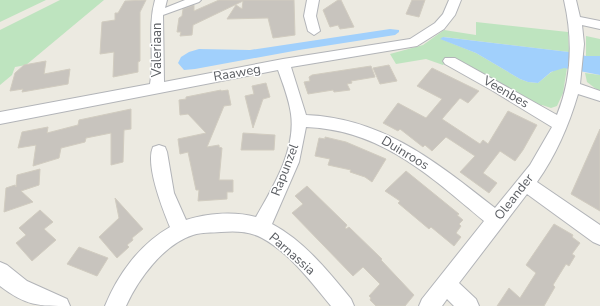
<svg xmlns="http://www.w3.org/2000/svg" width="600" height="306" viewBox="0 0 600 306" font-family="'Nunito Sans',sans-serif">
<rect width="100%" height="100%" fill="#eceae1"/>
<g fill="#bee4bf">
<polygon points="0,0 46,0 0,22"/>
<polygon points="60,0 104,0 26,65 15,67 12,75 0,85 0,30"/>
<path d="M476 22 568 32 569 52 444 37 441 39 476 53 520 79 528 82 538 83C547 76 555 66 567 68L563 93 557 106 551 108 542 105 540 107 450 58 443 65 426 59 396 64 390 54 423 45 444 30 476 35Z"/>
<polygon points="586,36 600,39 600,56 586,56"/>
<polygon points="585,73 600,75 600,92 587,82"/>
</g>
<g fill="#a1d0fc">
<polygon points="390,29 399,30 399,32 395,35 299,50 195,69 184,70 178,63 181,57 189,52 199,49 250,50"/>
<polygon points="443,37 569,52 586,56 600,56 600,75 564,68 551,72 538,83 528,82 520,79 476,53 440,39"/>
</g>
<g fill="#c8c4be" stroke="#d1ccc0">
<polygon points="146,0 140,12 140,61 138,62 138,72 113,77 114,52 100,54 102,22 115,20 115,13 118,13 125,1"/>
<polygon points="219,0 294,0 295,35 273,38 268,18 227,19 236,5 242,9 243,1 193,25 192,35 180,36 181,32 177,32 179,18 182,16 183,9 194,5 194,11"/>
<polygon points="338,0 341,0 354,27 340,29 338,25 330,27 323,10"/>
<polygon points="412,0 425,0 419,17 406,14"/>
<polygon points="46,61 44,74 70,69 68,84 22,92 23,89 10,91 15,73 24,65"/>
<polygon points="389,65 397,81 380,84 373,68"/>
<polygon points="371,66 375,77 351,81 352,83 347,84 350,90 334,92 333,90 308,94 304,82 310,81 309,77 312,75"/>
<polygon points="432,68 479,91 468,103 460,98 442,119 480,144 483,140 488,144 508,111 537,125 523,150 515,161 500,151 483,173 497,183 489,193 460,172 475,156 446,137 432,151 425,145 423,147 400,129 398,131 383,123 398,103 426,118 442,99 417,86"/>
<polygon points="266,83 270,97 263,99 253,128 245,96 254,94 252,86"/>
<polygon points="221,90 221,91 228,90 231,105 224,106 207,147 219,145 219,147 222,148 219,180 233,180 233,192 227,192 227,199 198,201 199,190 196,190 188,152 180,154 178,139 206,133 188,114 180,115 179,100 186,99 186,97"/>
<polygon points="131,109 131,129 124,130 123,162 111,165 111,133 86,138 85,142 61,148 59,158 33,166 36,145 18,148 22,132 48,127 47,133 78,125 79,120"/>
<polygon points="600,129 600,211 571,194"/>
<polygon points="243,133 275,135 274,150 241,150"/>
<polygon points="325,137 346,142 386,159 372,182 365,177 350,172 351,170 328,165 330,159 315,156 319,138 325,139"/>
<polygon points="40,169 39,185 21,191 33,202 4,212 6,188 15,185 16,187 17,175"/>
<polygon points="406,171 459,214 457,215 463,220 459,224 461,226 456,233 461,237 454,246 431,227 429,229 398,203 400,201 385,191"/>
<polygon points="307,186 347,225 345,228 346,229 349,227 382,259 381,260 414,295 405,306 376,306 370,300 371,298 369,296 380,284 363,267 353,276 292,213 303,204 295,196"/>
<polygon points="115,198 143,229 132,238 133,240 127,245 129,247 117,258 99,237 119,218"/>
<polygon points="40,210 53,222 44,229 56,240 32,261 16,243 26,235 19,228"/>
<polygon points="554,224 573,235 572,237 580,243 572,254 575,256 569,266 566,264 553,285 555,287 544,306 497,306 509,288 520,298 536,273 526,265"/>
<polygon points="79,247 108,258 97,276 67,264"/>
</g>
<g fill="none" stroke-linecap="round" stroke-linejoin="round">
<g stroke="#b2b4b8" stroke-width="2">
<g id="minor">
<path d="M155 0H167L165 8 185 0H201L199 2 163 15 164 82 283 59 410 39 435 23 443 14 449 0H461L455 15 444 29 417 46 291 67 306 115C383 118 436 162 495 208L530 165 552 127 493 91 445 64 443 61 445 58H455L557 115C572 78 573 39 564 0H576L580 17 600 21V29L582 25 584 44 580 84 600 91V101L578 94C569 125 556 155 537 182L600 225V245L593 242 527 194 459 283 476 299 479 306H454L447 299 442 306H419L422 299 484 221C429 175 381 130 306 127L299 162 272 224C304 241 328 271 351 299L354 306H331C311 282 290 253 262 238 249 231 235 231 221 232 212 233 202 232 193 235 164 244 138 279 126 306H105C118 274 140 244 170 227 163 210 145 165 153 147L159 145 165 147 167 152 174 193 186 220C207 213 235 211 256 217 273 187 296 150 291 114 289 99 283 84 278 70L0 124V112L150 84C155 56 147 28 155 0Z"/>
<polygon points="307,0 319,0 316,16 320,31 314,35 308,31 304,16"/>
<path d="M0 262 7 265 27 281 67 299 70 306C38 306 26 306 0 286Z"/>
</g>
</g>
<use href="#minor" fill="#fff" fill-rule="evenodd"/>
</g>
<g text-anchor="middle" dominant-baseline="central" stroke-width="3" stroke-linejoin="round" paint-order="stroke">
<g font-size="13" fill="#5a5d62" stroke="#fff">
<text transform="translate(157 50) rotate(-90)">Valeriaan</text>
<text transform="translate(237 73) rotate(-10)">Raaweg</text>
<text transform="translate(506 92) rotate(30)">Veenbes</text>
<text transform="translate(405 153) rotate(31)">Duinroos</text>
<text transform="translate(285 170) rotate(-69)">Rapunzel</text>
<text transform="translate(514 197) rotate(-52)">Oleander</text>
<text transform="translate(292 254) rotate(41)">Parnassia</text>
</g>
</g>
</svg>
